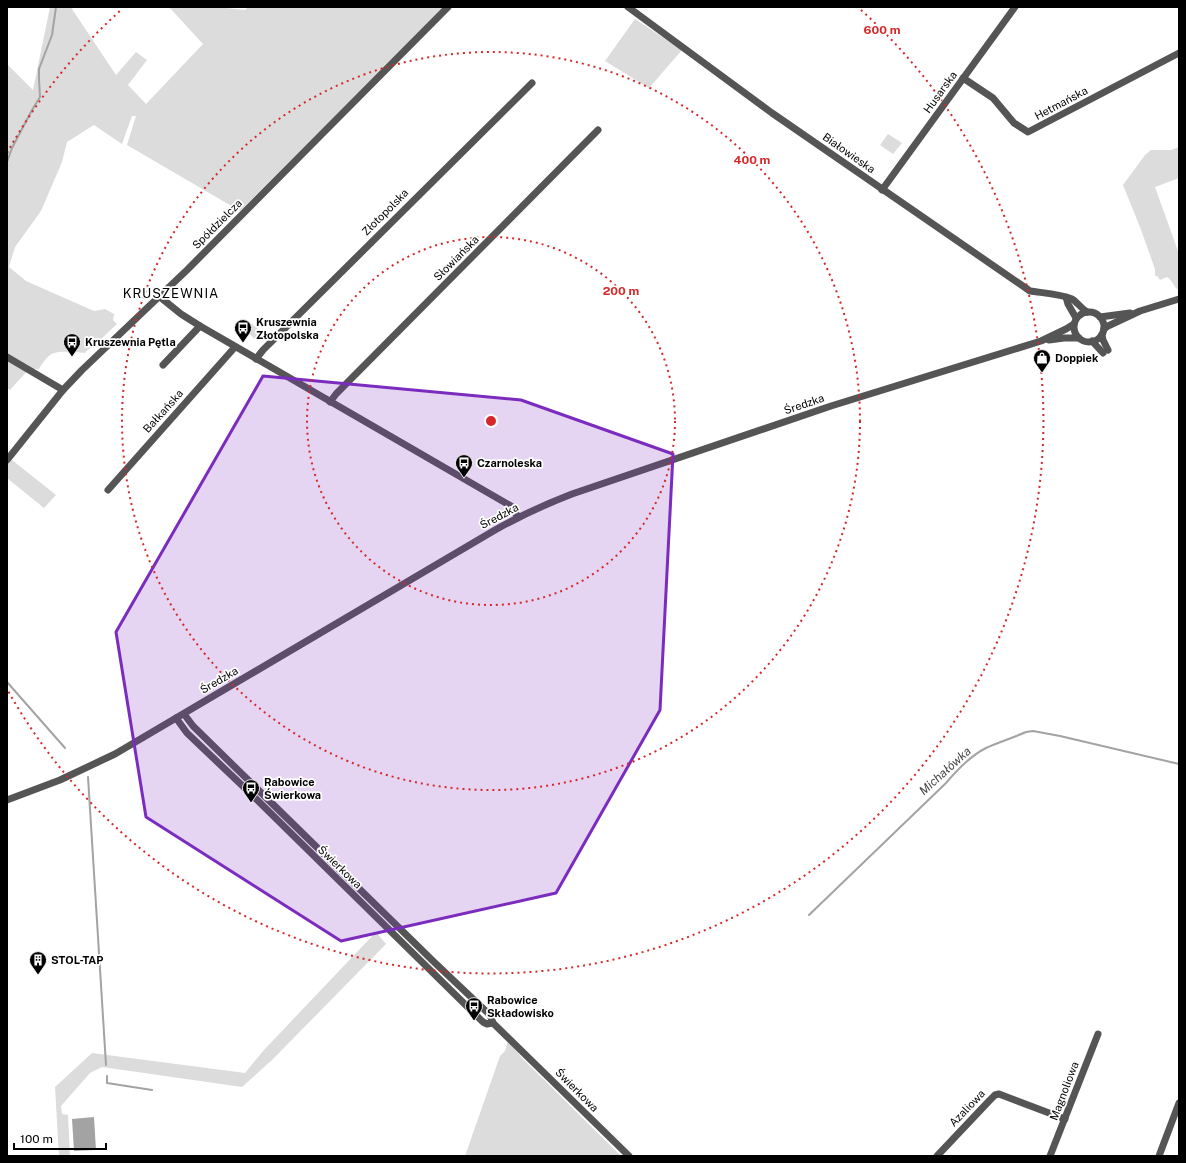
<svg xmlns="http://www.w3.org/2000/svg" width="1186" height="1163" viewBox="0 0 1186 1163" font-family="'Public Sans',sans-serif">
<rect width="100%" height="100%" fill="#fff"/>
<g fill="#dcdcdc">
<path d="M50 7H73L72 9 116 75 136 52 147 60 128 85 146 104 203 44 169 7H217L245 10 248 7H444L240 211 127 145 136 116H132L122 144 94 125 67 142 62 162 41 211 15 247 9 267 26 281 94 311 105 309 114 314 113 320 117 324 99 341 100 342C95 347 89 347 85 353L76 352V349H69L68 352C51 351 48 355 39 369H29L10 390 7 388V64L33 90Z"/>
<polygon points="635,19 682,50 649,88 605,61"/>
<polygon points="888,134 902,143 893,154 880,145"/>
<path d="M1179 147V178L1155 187 1179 254V291C1174 287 1172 280 1167 277L1160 280 1157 276H1155V269L1140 227 1123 185 1145 155 1151 150H1171Z"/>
<polygon points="252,324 264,334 257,341 246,331"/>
<polygon points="12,460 56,495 44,508 7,478 7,466"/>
<polygon points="376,932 386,944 272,1060 242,1087 102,1067 90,1073 61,1106 62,1114 68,1115 70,1156 59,1156 55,1087 92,1053 245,1073 263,1051"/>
<polygon points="508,1041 523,1059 621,1156 465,1156 500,1056 505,1051"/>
</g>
<polygon fill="#a3a3a3" points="94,1117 96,1150 74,1151 72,1119"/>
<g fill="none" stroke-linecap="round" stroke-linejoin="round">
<g stroke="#a3a3a3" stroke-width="2">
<polyline points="7,162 12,148 32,110 40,97 39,79 39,69 52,35 56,7"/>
<polyline points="7,682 65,748"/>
<polyline points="88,777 106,1065"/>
<path d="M809 915 946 783C957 770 970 756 986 748 999 742 1013 738 1026 732L1033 731 1060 736 1179 764"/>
<polyline points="107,1076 107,1083 152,1090"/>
</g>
<g stroke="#555" stroke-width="7">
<path d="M628 7 772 113 1030 291C1043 293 1061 294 1072 299 1077 302 1081 308 1087 312"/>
<polyline points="963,78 993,98 1014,123 1028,132 1179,53"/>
<polyline points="882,190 1015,7"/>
<polyline points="160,297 181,314 200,326 511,506 518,517"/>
<polyline points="1066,297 1068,304 1076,318"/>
<circle cx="1089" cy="327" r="15"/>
<polyline points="1100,317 1130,313"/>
<polyline points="1104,329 1108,326 1140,311 1179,299"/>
<polyline points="1102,335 1103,340 1108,350"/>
<polyline points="1049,340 1064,338 1079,338"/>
<polyline points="1092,341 1103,353"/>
<polyline points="7,357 63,390"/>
<polyline points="256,359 263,350 532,83"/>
<polyline points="163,365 200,326"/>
<polyline points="330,402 336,394 598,130"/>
<polyline points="7,460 63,390 82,370 187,270 448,7"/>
<polyline points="108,490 235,347"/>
<polyline points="184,714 193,726 434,962 490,1015 493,1023 629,1156"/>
<polyline points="176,718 187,733 249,792 483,1022 487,1024 493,1023"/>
<path d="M7 800 60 780 115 754 495 530C520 516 546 504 572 494L831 406 1041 341 1066 329 1074 324"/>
<polyline points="937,1156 989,1101 995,1095 999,1094 1065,1119"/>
<polyline points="1050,1156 1098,1034"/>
<polyline points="1159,1156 1179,1103"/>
</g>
</g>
<path fill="#7b2cbf" fill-opacity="0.2" stroke="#7b2cbf" stroke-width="3" stroke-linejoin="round" d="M263 376 521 400 673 454 660 710 556 893 341 941 146 817 116 632Z"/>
<g fill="none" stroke="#d62828" stroke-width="2" stroke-dasharray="2 4">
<circle cx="491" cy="421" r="184"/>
<circle cx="491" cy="421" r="369"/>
<path d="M7 153A553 553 0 0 1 121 10M861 10A553 553 0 1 1 7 689"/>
</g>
<defs>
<g id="bus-pin" transform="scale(0.9)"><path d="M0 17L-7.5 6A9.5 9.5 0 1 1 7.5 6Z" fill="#000" stroke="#fff"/><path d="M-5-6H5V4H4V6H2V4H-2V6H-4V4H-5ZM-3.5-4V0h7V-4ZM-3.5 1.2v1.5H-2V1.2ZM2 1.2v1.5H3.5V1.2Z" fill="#fff"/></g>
<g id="shop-pin" transform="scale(0.9)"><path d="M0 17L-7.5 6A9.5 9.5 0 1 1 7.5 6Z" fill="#000" stroke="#fff"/><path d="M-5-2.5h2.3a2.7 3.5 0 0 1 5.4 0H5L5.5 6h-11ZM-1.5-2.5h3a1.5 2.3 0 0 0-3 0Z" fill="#fff"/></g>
<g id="building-pin" transform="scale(0.9)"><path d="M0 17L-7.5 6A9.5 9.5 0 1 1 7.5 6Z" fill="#000" stroke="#fff"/><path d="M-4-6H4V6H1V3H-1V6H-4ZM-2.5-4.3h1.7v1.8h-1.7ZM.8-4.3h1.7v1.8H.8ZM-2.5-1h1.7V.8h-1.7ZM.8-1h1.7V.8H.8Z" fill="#fff"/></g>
</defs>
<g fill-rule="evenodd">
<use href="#bus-pin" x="243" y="328"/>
<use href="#bus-pin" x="72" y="342"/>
<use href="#shop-pin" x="1042" y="358"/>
<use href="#bus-pin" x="464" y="463"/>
<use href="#bus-pin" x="251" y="788"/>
<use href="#building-pin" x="38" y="960"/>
<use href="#bus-pin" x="474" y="1006"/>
</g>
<g text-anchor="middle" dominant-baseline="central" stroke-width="3.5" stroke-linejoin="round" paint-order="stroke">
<g font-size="11" fill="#000" stroke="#fff">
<text transform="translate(940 92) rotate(-54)">Husarska</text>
<text transform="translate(1061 103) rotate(-28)">Hetmańska</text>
<text transform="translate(849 153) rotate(35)">Białowieska</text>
<text transform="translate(385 212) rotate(-45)">Złotopolska</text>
<text transform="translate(217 224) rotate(-45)">Spółdzielcza</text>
<text transform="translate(456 258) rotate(-45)">Słowiańska</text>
<text transform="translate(804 404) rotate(-19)">Średzka</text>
<text transform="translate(163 411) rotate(-48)">Bałkańska</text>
<text transform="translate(499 516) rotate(-28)">Średzka</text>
<text transform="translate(219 680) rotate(-30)">Średzka</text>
<text transform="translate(340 867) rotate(44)">Świerkowa</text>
<text transform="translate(577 1090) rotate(45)">Świerkowa</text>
<text transform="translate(1064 1091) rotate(-69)">Magnoliowa</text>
<text transform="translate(967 1108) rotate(-46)">Azaliowa</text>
</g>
<g font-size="11" font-weight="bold" fill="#000" stroke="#fff" text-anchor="start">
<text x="256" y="322">Kruszewnia<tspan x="256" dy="13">Złotopolska</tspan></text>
<text x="85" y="342">Kruszewnia Pętla</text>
<text x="1055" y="358">Doppiek</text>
<text x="477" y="463">Czarnoleska</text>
<text x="264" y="782">Rabowice<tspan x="264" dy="13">Świerkowa</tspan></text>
<text x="51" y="960">STOL-TAP</text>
<text x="487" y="1000">Rabowice<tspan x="487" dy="13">Składowisko</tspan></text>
</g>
<g font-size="12" font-style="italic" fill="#444" stroke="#fff">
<text transform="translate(945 771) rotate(-42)">Michałówka</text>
</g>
<g font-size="13" letter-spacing="1" fill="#000" stroke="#fff">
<text x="171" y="293">KRUSZEWNIA</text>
</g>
</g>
<circle cx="491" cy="421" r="6" fill="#d62828" stroke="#fff" stroke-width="2"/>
<g font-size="12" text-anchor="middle" font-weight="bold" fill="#d62828" stroke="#fff" stroke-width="3.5" stroke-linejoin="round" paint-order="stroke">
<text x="882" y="34">600 m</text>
<text x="752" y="164">400 m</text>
<text x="621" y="295">200 m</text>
</g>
<rect width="1186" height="1163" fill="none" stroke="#000000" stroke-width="16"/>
<path d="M14 1143v6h92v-6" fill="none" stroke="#000000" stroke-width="2"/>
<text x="20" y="1143" font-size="12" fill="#000000" stroke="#ffffff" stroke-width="3" paint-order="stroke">100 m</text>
</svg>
